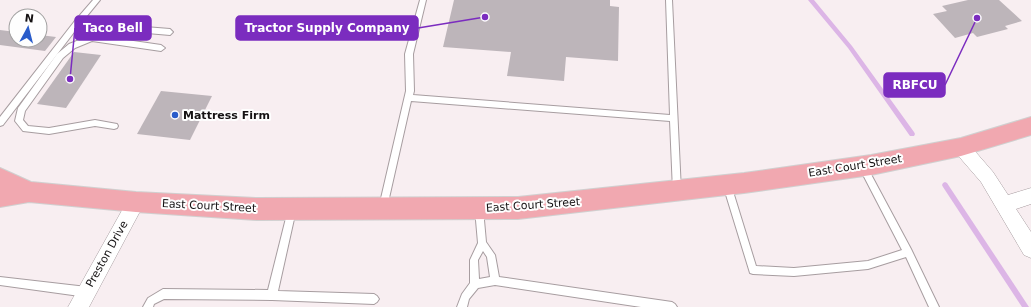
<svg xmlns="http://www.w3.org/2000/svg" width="1031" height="307" viewBox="0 0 1031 307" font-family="'DejaVu Sans',sans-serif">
<rect width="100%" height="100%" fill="#f8eef1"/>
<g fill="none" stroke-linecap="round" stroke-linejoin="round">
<g fill="#dcb5e6" fill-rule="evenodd">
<polygon points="808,0 814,0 852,46 914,132 915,134 914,136 910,136 848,48"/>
<polygon points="945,182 947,183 1029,307 1022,307 943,187 942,185 943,183"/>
</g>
</g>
<g fill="#bdb5ba">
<polygon points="454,0 610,0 610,6 619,7 618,61 566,57 564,81 507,76 511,52 443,47"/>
<polygon points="968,0 999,0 1022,21 1005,26 1008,29 977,37 973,33 955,38 933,14 947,11 942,6"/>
<polygon points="0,30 16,32 16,40 40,40 40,35 56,37 45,51 0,45"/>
<polygon points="74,52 101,55 66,108 37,104"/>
<polygon points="161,91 212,96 190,140 137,134"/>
</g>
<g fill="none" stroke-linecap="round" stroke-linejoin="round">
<g stroke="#a79da0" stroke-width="2">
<g id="lane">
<polygon points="93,0 100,0 82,22 170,29 173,32 170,35 78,27 3,125 0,126 0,117 74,22"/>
<polygon points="420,0 426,0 413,54 414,91 413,95 670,115 666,0 672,0 681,191 680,194 677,195 674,194 673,191 670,121 411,101 387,207 386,210 383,211 380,210 379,207 406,91 405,54"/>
<polygon points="92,35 161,45 165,48 161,51 92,41 75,48 63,58 25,111 23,120 28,126 49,128 95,120 117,124 118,126 117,128 114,129 95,126 49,134 23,131 15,121 18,108 57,54 69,44"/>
<polygon points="863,163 866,165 911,249 939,307 929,307 906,257 868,269 794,276 753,274 750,273 723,185 724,182 727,181 730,182 731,185 756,266 794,268 868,261 902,250 859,167 860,165"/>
<path d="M479 205 482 206 483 209 486 242 495 255 499 277 672 302 675 304 677 307H641L495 285 478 288 469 299 467 307H457L462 294 470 283V260L478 243 475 209 476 206ZM483 251 487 257 490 277 479 279 478 260Z"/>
<polygon points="292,206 295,207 296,210 278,291 374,294 377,296 379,299 377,302 374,304 272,300 164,299 154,304 153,307 143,307 148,298 163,289 268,290 288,210 289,207"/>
<polygon points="0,277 87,287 90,289 92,292 90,295 87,297 0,285"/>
</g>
</g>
<g stroke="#a79da0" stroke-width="1">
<g id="street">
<polygon points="961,140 967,142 993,172 1008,195 1031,188 1031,204 1016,209 1031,232 1031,258 1024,255 981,182 955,152 953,147 955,142"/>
<polygon points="136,194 142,196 145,202 89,307 68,307 130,196"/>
</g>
</g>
<g stroke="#d0d0d0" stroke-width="2">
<polygon id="primary" points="1031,117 1031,135 961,156 871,175 744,193 518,219 256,220 136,212 29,202 0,207 0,168 31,182 136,192 256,198 518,197 744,173 871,155 961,138"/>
</g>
<use href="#lane" fill="#fff" fill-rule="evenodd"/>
<use href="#street" fill="#fff" fill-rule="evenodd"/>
<use href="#primary" fill="#f1a8b0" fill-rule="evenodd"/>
</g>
<circle fill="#2a5cca" stroke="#fefefe" stroke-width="1.5" cx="175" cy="115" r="4"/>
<g text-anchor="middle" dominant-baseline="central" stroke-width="4" stroke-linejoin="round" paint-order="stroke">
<g font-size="11" font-weight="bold" fill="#151213" stroke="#fefefe" text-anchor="start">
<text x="183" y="115">Mattress Firm</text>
</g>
<g font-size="11" fill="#151213" stroke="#fefefe">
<text transform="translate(855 166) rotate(-9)">East Court Street</text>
<text transform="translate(533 205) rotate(-4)">East Court Street</text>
<text transform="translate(209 206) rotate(3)">East Court Street</text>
<text transform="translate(107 254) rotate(-61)">Preston Drive</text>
</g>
</g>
<path fill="none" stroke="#7b2cbf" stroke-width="1.5" d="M485 17L418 28M70 79L75 28M977 18L945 85"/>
<g fill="#7b2cbf" stroke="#fefefe" stroke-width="1.5">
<circle cx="485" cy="17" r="4"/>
<circle cx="70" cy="79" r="4"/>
<circle cx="977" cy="18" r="4"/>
</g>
<g fill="#7b2cbf" stroke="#7b2cbf" stroke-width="1.5">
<rect x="236" y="16" width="182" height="24" rx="4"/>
<rect x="75" y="16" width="76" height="24" rx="4"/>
<rect x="884" y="73" width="61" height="24" rx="4"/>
</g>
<g font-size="12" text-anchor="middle" font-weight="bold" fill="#fff">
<text x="327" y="32">Tractor Supply Company</text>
<text x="113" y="32">Taco Bell</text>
<text x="915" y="89">RBFCU</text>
</g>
<g transform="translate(28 28) rotate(7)"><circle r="19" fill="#fefefe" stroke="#a1a0a0"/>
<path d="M0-3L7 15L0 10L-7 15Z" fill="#2a5cca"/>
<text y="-6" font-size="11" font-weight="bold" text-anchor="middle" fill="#151213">N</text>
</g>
</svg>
